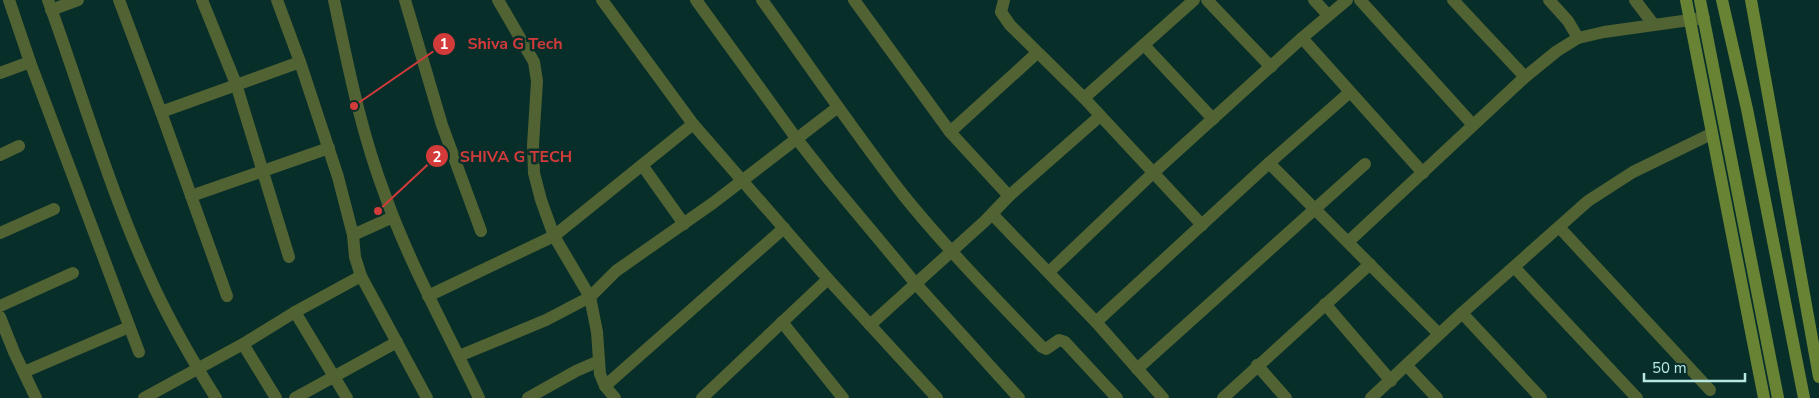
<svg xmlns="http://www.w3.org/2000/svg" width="1819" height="398" viewBox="0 0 1819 398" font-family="'Nunito Sans',sans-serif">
<rect width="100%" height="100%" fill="#082e2a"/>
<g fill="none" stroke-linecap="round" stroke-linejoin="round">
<g stroke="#516233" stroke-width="12">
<polyline points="9,0 30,62 139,352"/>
<path d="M48 0C83 96 111 196 155 289 173 327 194 363 216 398"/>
<polyline points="119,0 161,112 227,296"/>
<polyline points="202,0 236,84 289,257"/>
<polyline points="277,0 300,62 338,177 353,235 355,257 361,276 427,398"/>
<path d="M334 0C348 66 361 132 385 195 410 265 447 331 479 398"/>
<polyline points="405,0 442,125 481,231"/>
<polyline points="498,0 534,62 537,81 533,145 534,173 541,200 554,236 590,297 597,332 600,374 605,386 615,398"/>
<polyline points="602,0 693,124 828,279 937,398"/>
<polyline points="696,0 796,138 830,181 916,284 1019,398"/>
<path d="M762 0C809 65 854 132 904 196 947 249 995 298 1042 347L1046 349 1059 340 1065 342 1117 398"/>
<polyline points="854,0 950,132 1009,196"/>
<polyline points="1004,0 1001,12 1010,25 1084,98 1202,225"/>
<polyline points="1207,0 1271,67"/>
<polyline points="1314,0 1328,15"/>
<polyline points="1360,0 1473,125"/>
<polyline points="1453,0 1525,77"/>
<polyline points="1549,0 1568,21 1578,38"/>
<polyline points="1635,0 1654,25"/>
<polyline points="51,10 78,0"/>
<polyline points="1302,38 1423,173"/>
<polyline points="1144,45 1213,119"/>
<polyline points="0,73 30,62"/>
<polyline points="1084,98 1194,0"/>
<polyline points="161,112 300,62"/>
<polyline points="950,132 1037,53"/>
<polyline points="0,155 19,146"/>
<polyline points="1269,163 1439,334"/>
<polyline points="642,165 684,224"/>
<polyline points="191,196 329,148"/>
<polyline points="992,214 1096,322 1163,398"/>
<polyline points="1559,227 1710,390"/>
<polyline points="0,233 54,209"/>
<polyline points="353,235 393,217"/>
<polyline points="1348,242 1525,77 1557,51 1578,38 1604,32 1704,18"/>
<polyline points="1514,267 1637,398"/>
<polyline points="1049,272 1153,173 1302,38 1347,0"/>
<polyline points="428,296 554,236 693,124"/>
<polyline points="1325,304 1391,381"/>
<polyline points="0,306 73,273"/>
<polyline points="295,312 347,398"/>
<polyline points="1462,313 1541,398"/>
<polyline points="0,317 14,352 36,398"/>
<polyline points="782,322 843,398"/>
<polyline points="1096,322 1269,163 1350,92"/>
<polyline points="870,325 985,221 1009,196 1100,116"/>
<polyline points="243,344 276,398"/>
<polyline points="459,356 546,320 590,297 616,271 713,203 838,107"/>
<polyline points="1257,365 1286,398"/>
<polyline points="1407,366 1437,398"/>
<polyline points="1137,369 1365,164"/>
<polyline points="24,372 129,327"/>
<polyline points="605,386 784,228"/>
<polyline points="144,398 243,344 295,312 361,276"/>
<polyline points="295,398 397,342"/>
<polyline points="528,398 576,371 599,361"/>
<polyline points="702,398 828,279"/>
<polyline points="1223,398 1370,264"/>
<polyline points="1371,398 1462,313 1588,201 1633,172 1711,134"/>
</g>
<g stroke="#688334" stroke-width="12">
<path d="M1686 0C1711 133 1739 265 1764 398"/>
<polyline points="1700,0 1778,398"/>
<polyline points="1722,0 1747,109 1804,398"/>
<polyline points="1751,0 1819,377"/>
</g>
</g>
<path fill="none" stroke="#d33b3a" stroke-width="2" d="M354 106L444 44M378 211L437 156"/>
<g fill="#d33b3a" stroke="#082e2a" stroke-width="2">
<circle cx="354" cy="106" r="5"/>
<circle cx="378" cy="211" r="5"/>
<circle cx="444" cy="44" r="12"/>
<circle cx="437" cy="156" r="12"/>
</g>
<g font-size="15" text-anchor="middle" font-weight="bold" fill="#fff">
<text x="444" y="49">1</text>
<text x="437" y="162">2</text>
</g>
<g font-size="16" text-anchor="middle" font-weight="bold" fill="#d33b3a" stroke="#082e2a" stroke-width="5" stroke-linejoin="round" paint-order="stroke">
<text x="515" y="49">Shiva G Tech</text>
<text x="516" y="162">SHIVA G TECH</text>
</g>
<path d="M1644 373v8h101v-8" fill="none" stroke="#b7e8e1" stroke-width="2.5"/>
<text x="1652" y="373" font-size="15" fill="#b7e8e1" stroke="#082e2a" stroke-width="4" paint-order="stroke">50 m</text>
</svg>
